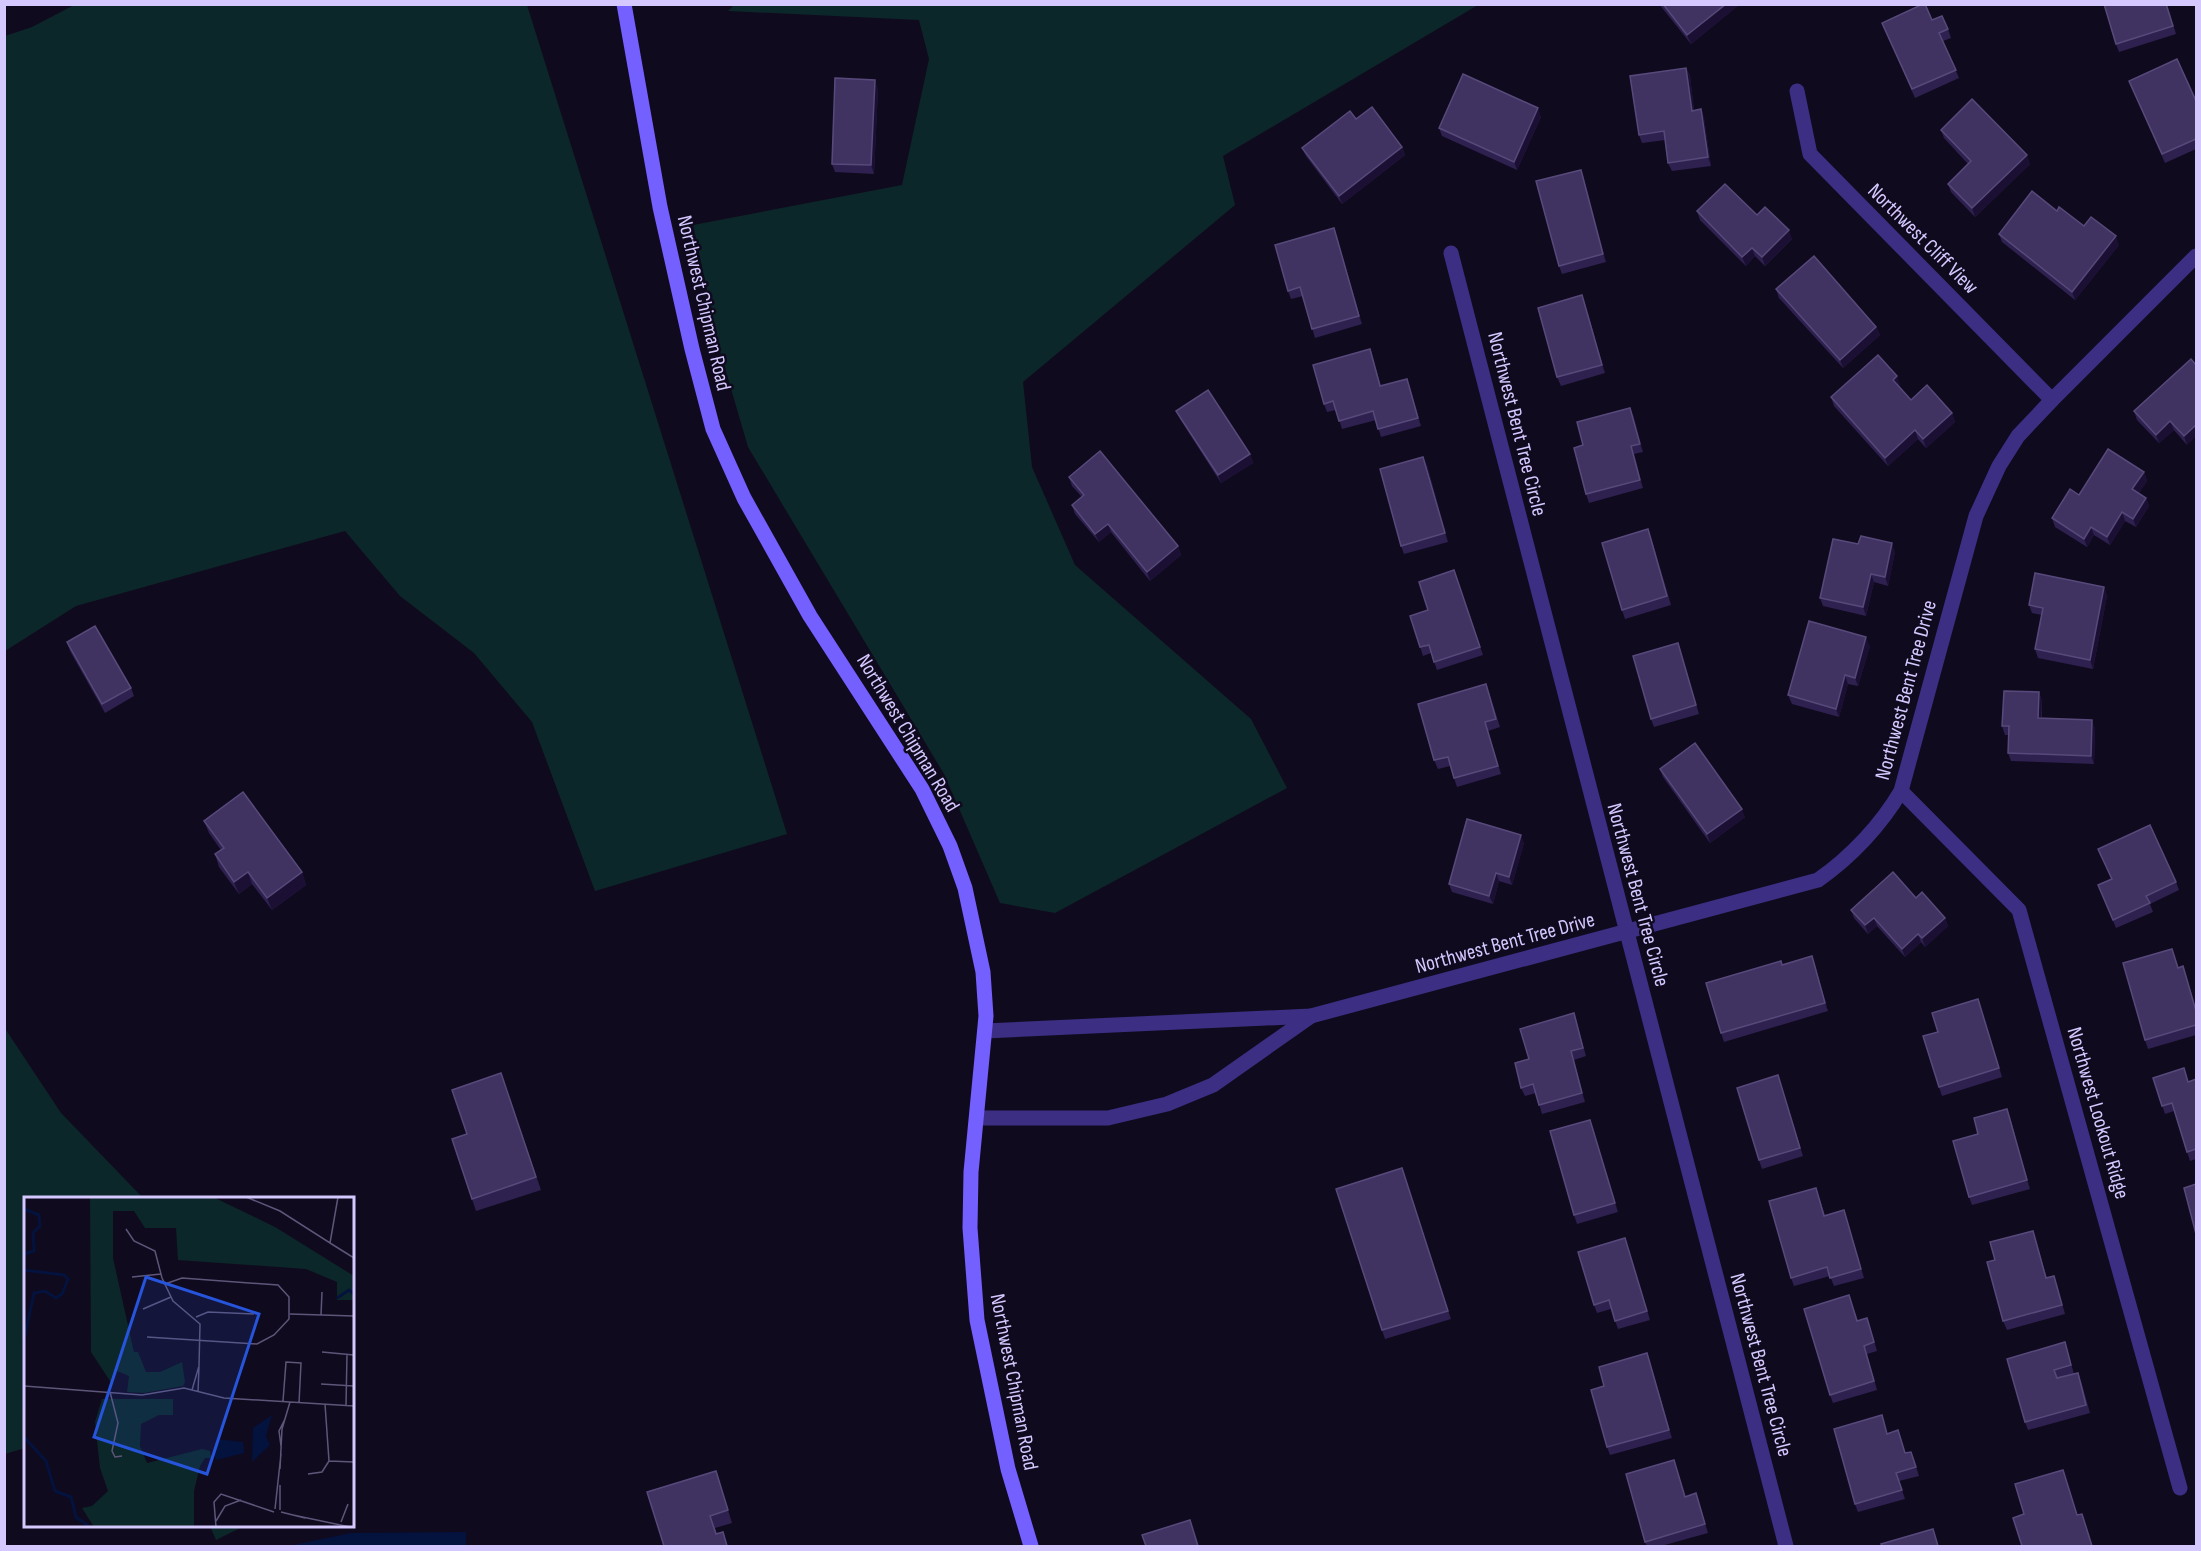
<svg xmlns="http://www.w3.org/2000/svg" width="2201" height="1551" viewBox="0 0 2201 1551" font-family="'Sofia Sans Condensed',sans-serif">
<rect width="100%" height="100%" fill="#100a1f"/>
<g fill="#0c2729">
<polygon points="76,4 527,5 787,834 595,891 532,722 474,653 400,596 345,531 76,606 5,651 5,36 32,27"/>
<polygon points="735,4 1478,5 1223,156 1235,205 1023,382 1032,467 1075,565 1251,719 1287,788 1055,913 1000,903 944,774 748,447 720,351 693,225 902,185 929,59 919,20 728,11"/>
<polygon points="4,1027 61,1113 143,1198 26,1198 25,1448 5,1454"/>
<polygon points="210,1526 244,1526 216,1540"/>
</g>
<polygon fill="#04123e" points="466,1532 466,1546 288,1546 351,1533"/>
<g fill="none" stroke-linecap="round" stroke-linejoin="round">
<g stroke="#3c2f83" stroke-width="15">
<polyline points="1797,91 1810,154 2052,400"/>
<polyline points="1451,253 1786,1546"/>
<polyline points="1901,791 2019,910 2180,1488"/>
<path d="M985 1031 1311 1016 1818 880C1851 857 1881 825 1901 791L1976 516 1999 466 2018 436 2052 400 2196 256"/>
<polyline points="978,1118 1108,1118 1167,1104 1213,1085 1311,1016"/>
</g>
<polyline stroke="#745fff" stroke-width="15" points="624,4 660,207 692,349 713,429 744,498 810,616 922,789 950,846 965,888 983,972 986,1016 971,1172 970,1228 977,1320 1008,1469 1031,1546"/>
</g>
<g fill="#2e214f">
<polygon points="1659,4 1740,4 1691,44"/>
<polygon points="2167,4 2176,34 2119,52 2116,44"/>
<polygon points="1932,20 1948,29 1951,38 1943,41 1959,78 1915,98 1882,23"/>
<polygon points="1686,68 1690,76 1694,110 1701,109 1704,118 1711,166 1672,171 1668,163 1665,140 1642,143 1639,135"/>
<polygon points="2129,81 2196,101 2196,149 2165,163"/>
<polygon points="878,89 874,174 835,172 832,164"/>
<polygon points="1541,117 1517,170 1442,136 1439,128"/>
<polygon points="1356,119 1402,147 1405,155 1342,204 1306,156 1302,148"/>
<polygon points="1941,130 2030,164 1975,217 1951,192 1948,184 1968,164 1944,138"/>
<polygon points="1581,170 1606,262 1562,274 1559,266"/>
<polygon points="1697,211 1757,215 1792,239 1765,266 1755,256 1746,266 1700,220"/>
<polygon points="2057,211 2084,226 2119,245 2075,300 2002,242 1999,234"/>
<polygon points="1334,228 1362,324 1315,338 1303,296 1291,299 1288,291"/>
<polygon points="1776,289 1876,327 1880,335 1843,368 1779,298"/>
<polygon points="1585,304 1605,373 1561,386 1557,377"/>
<polygon points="1373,358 1381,386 1410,387 1421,426 1381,437 1376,420 1342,429 1336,410 1327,412 1324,404"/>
<polygon points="2191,359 2187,445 2174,430 2159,443 2137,420 2134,411"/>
<polygon points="1900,385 1899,386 1911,400 1952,413 1955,422 1926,448 1918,439 1888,466 1834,406 1831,397"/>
<polygon points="1630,408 1643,452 1634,454 1643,488 1589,503 1586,494 1583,445"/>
<polygon points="1176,411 1250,454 1253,463 1221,483 1180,419"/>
<polygon points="1427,465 1448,542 1404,554 1401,546"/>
<polygon points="2144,472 2147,481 2139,493 2146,498 2149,506 2136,527 2125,521 2110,545 2094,535 2087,547 2055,527 2052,518 2079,495"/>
<polygon points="1069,477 1178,546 1181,555 1150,581 1111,532 1099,542 1075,514 1072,505 1082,497 1072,486"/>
<polygon points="1651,537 1671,605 1625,619 1622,610"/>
<polygon points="1895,552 1888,586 1874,582 1866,616 1823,606 1820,598"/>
<polygon points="1454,570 1483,655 1437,670 1431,653 1423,656 1410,616 1428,610"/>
<polygon points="2104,587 2107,596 2093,669 2038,658 2035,649 2042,615 2032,613 2029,605"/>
<polygon points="67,642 131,688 134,696 105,713 70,651"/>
<polygon points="1678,643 1699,714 1654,727 1651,719"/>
<polygon points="1870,646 1858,686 1848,684 1839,717 1792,704 1788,695"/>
<polygon points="1489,692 1500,727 1488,731 1501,774 1457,787 1450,766 1438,769 1434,760"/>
<polygon points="2039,692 2042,701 2042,718 2095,728 2094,764 2011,761 2008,753 2009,735 2005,735 2002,726"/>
<polygon points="1660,769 1745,817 1710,843 1663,777"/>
<polygon points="204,821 302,872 306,885 272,910 252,884 239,894 219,867 215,854 221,850 209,833"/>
<polygon points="1524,843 1512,885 1499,881 1493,904 1452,892 1449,884"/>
<polygon points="2098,849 2176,882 2179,890 2150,904 2153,912 2116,928 2098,885 2111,879"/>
<polygon points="1916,898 1945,918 1948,926 1925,947 1921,942 1905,957 1877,926 1868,934 1854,918 1851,910"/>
<polygon points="1782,965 1815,965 1828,1011 1724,1042 1721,1033"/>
<polygon points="2178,968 2186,975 2196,1009 2196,1035 2148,1049 2145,1040"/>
<polygon points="1978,999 2002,1077 1942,1096 1939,1087 1938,1032"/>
<polygon points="1574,1013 1586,1056 1574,1060 1585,1102 1542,1114 1536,1093 1525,1096 1521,1088 1529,1059"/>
<polygon points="501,1073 541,1190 476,1211 472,1199 467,1134"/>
<polygon points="1778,1075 1803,1156 1762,1169 1759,1160"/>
<polygon points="2153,1078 2189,1082 2196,1079 2196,1159 2190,1161 2174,1111 2165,1114"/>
<polygon points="2010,1117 2030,1189 1972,1205 1969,1197 1978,1134"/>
<polygon points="1593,1128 1618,1212 1577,1224 1574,1215"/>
<polygon points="1402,1168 1451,1319 1385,1339 1382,1330"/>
<polygon points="1816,1188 1825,1215 1844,1210 1864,1278 1834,1286 1830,1276 1794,1286 1791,1278"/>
<polygon points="2033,1231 2047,1278 2057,1285 2065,1314 2007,1330 2003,1321 1995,1260"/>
<polygon points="1625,1238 1650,1320 1618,1329 1611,1309 1597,1313 1594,1305"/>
<polygon points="1852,1304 1858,1321 1870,1327 1877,1351 1867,1354 1877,1390 1833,1403 1830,1395"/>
<polygon points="2065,1342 2074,1374 2081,1381 2090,1413 2028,1430 2025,1422"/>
<polygon points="1650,1362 1672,1438 1610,1455 1607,1447 1604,1386"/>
<polygon points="1898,1430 1905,1453 1914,1460 1919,1476 1899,1481 1905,1499 1858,1512 1855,1504 1888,1433"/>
<polygon points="1674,1460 1685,1496 1696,1493 1708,1533 1661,1546 1647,1546 1645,1542"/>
<polygon points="716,1471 732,1523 715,1528 717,1534 723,1532 728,1546 664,1546"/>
</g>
<g fill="#1b1034">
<polygon points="1726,4 1740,4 1691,44 1687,35"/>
<polygon points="1686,68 1690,76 1695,119 1692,111"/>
<polygon points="875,80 878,89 874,174 871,165"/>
<polygon points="1538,108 1541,117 1517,170 1514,162"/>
<polygon points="1701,109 1704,118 1711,166 1708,157"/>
<polygon points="1402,147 1405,155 1342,204 1339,196"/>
<polygon points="2027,155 2030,164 1975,217 1972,208"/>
<polygon points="1581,170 1584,178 1606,262 1603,254"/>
<polygon points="1334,228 1337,236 1362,324 1359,316"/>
<polygon points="1789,230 1792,239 1765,266 1762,257"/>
<polygon points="2116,236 2119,245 2075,300 2072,292"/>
<polygon points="1752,248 1755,256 1746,266 1742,257"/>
<polygon points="1582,295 1585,304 1605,373 1602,365"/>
<polygon points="1876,327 1880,335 1843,368 1840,360"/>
<polygon points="1897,376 1900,385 1896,388 1893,380"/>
<polygon points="1407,379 1410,387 1421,426 1418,418"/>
<polygon points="1630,408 1634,416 1643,452 1640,444"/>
<polygon points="1952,413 1955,422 1926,448 1923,439"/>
<polygon points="2170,421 2174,430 2159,443 2156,435"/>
<polygon points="2196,425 2196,436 2187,445 2184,436"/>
<polygon points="1915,430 1918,439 1888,466 1885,458"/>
<polygon points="1631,446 1634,454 1643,488 1640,480"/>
<polygon points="1250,454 1253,463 1221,483 1218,475"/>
<polygon points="1423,457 1427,465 1448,542 1445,533"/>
<polygon points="2144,472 2147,481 2136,498 2132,489"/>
<polygon points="2146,498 2149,506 2136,527 2133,519"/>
<polygon points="2122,512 2125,521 2110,545 2107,537"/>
<polygon points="1108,524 1111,532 1099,542 1095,534"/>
<polygon points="2091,527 2094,535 2087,547 2084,539"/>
<polygon points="1892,543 1895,552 1888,586 1885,577"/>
<polygon points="1178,546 1181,555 1150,581 1147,572"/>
<polygon points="1871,574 1874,582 1866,616 1863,607"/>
<polygon points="2104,587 2107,596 2093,669 2090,660"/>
<polygon points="1866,637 1870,646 1858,686 1855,678"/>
<polygon points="1845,675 1848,684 1839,717 1836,709"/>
<polygon points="2039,692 2042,701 2041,726 2038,718"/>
<polygon points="2092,720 2095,728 2094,764 2091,756"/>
<polygon points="1742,809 1745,817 1710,843 1707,834"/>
<polygon points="1521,835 1524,843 1512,885 1509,877"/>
<polygon points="248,872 252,884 239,894 234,882"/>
<polygon points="302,872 306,885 272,910 267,898"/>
<polygon points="1496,873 1499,881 1493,904 1489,896"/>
<polygon points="1874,918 1877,926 1868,934 1865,925"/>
<polygon points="1945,918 1948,926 1925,947 1922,938"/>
<polygon points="1918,934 1921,942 1905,957 1902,949"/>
<polygon points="1812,956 1815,965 1828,1011 1825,1003"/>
<polygon points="1571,1051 1574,1060 1585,1102 1582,1093"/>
<polygon points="2007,1109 2010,1117 2030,1189 2027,1180"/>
<polygon points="1590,1120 1593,1128 1618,1212 1615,1203"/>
<polygon points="2033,1231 2036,1239 2049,1287 2046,1278"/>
<polygon points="1647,1353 1650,1362 1672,1438 1669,1430"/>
</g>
<g fill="#403362" stroke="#574a7b" stroke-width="1.5">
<polygon points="1663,4 1726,4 1687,35"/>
<polygon points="1923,4 1925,4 1932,20 1942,16 1948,29 1939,33 1956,70 1912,89 1882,23"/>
<polygon points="2104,4 2166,4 2173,26 2116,44"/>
<polygon points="2177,59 2196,101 2196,139 2162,154 2129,81"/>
<polygon points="1686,68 1692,111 1701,109 1708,157 1668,163 1664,131 1639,135 1630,76"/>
<polygon points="1463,74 1538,108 1514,162 1439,128"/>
<polygon points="835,78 875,80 871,165 832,164"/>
<polygon points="1972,99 2027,155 1972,208 1948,184 1971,161 1941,130"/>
<polygon points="1372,107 1402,147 1339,196 1302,148 1350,111 1356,119"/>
<polygon points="1581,170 1603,254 1559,266 1536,181"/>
<polygon points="1725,184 1757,215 1765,207 1789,230 1762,257 1752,248 1742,257 1697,211"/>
<polygon points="2032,191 2057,211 2059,207 2084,226 2091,217 2116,236 2072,292 1999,234"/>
<polygon points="1334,228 1359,316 1312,329 1300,287 1288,291 1275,245"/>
<polygon points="1814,256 1876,327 1840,360 1776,289"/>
<polygon points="1582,295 1602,365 1557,377 1538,308"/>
<polygon points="1370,349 1380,386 1407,379 1418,418 1378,429 1373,411 1339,421 1333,401 1324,404 1313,365"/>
<polygon points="1878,355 1897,376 1893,380 1911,400 1927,385 1952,413 1923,439 1915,430 1885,458 1831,397"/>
<polygon points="2191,359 2196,365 2196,425 2184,436 2170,421 2156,435 2134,411"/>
<polygon points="1208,390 1250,454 1218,475 1176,411"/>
<polygon points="1630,408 1640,444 1631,446 1640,480 1586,494 1574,448 1583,445 1577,422"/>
<polygon points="2108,449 2144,472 2132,489 2146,498 2133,519 2122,512 2107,537 2091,527 2084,539 2052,518 2070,489 2079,495"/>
<polygon points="1100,451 1178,546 1147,572 1108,524 1095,534 1072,505 1084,495 1069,477"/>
<polygon points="1423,457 1445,533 1401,546 1380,469"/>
<polygon points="1648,529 1667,596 1622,610 1602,543"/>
<polygon points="1861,536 1892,543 1885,577 1871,574 1863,607 1820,598 1833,539 1858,544"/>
<polygon points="1454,570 1480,647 1434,662 1429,645 1420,647 1410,616 1428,610 1419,582"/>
<polygon points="2035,573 2104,587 2090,660 2035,649 2043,608 2029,605"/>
<polygon points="1809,621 1866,637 1855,678 1845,675 1836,709 1788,695"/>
<polygon points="95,626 131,688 102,704 67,642"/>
<polygon points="1678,643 1696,705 1651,719 1633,656"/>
<polygon points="1486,684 1496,719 1485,722 1498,766 1454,778 1448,757 1434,760 1418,704"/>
<polygon points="2004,691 2039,692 2038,718 2092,720 2091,756 2008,753 2009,726 2002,726"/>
<polygon points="1695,743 1742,809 1707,834 1660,769"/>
<polygon points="243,792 302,872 267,898 248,872 234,882 215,854 224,848 204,821"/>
<polygon points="1467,819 1521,835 1509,877 1496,873 1489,896 1449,884"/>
<polygon points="2150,825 2176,882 2146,896 2150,903 2113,920 2098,885 2112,879 2098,849"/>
<polygon points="1893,872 1916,898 1922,892 1945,918 1922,938 1918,934 1902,949 1874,918 1865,925 1851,910"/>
<polygon points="2172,949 2178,968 2183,966 2196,1011 2196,1025 2145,1040 2123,963"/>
<polygon points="1812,956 1825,1003 1721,1033 1706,983 1781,961 1782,965"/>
<polygon points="1978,999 1999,1068 1939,1087 1923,1036 1938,1032 1932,1013"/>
<polygon points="1574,1013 1583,1048 1571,1051 1582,1093 1539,1105 1533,1084 1521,1088 1515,1063 1529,1059 1520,1029"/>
<polygon points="2184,1068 2188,1082 2196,1079 2196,1149 2187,1152 2172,1103 2162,1106 2153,1078"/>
<polygon points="501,1073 536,1177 472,1199 452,1139 467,1134 452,1090"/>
<polygon points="1778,1075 1800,1148 1759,1160 1737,1088"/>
<polygon points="2007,1109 2027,1180 1969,1197 1953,1141 1978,1134 1974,1118"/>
<polygon points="1590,1120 1615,1203 1574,1215 1550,1131"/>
<polygon points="1402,1168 1448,1311 1382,1330 1336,1189"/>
<polygon points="2196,1184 2196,1234 2184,1188"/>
<polygon points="1816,1188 1824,1216 1844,1210 1861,1269 1830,1278 1827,1267 1791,1278 1769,1201"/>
<polygon points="2033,1231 2046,1278 2054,1276 2062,1305 2003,1321 1987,1262 1995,1260 1990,1242"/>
<polygon points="1625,1238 1647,1311 1615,1321 1609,1300 1594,1305 1578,1252"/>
<polygon points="1849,1295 1857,1321 1867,1318 1874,1342 1864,1346 1874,1381 1830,1395 1804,1309"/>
<polygon points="2065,1342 2071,1365 2054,1370 2057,1378 2078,1373 2086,1405 2025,1422 2007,1359"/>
<polygon points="1647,1353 1669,1430 1607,1447 1591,1390 1604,1386 1599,1367"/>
<polygon points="1882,1415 1887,1434 1898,1430 1905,1453 1911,1452 1916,1467 1896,1473 1902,1490 1855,1504 1834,1429"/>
<polygon points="1674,1460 1685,1497 1696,1493 1705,1524 1645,1542 1626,1474"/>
<polygon points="2063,1470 2077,1515 2082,1514 2092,1546 2022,1546 2013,1518 2024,1514 2015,1484"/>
<polygon points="716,1471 728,1510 710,1516 716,1534 723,1532 727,1546 664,1546 647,1492"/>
<polygon points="1190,1520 1198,1546 1146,1546 1142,1535"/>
<polygon points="1933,1529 1938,1546 1882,1546 1881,1544"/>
</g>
<g text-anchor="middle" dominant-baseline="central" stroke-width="5" stroke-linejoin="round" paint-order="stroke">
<g font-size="21" fill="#d4c8ff" stroke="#100a1f">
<text transform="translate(1923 239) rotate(45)">Northwest Cliff View</text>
<text transform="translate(704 303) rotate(77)">Northwest Chipman Road</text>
<text transform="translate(1517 424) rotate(76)">Northwest Bent Tree Circle</text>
<text transform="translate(1906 690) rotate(-75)">Northwest Bent Tree Drive</text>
<text transform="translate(908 733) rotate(59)">Northwest Chipman Road</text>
<text transform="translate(1638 895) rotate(75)">Northwest Bent Tree Circle</text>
<text transform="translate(1505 943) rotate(-15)">Northwest Bent Tree Drive</text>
<text transform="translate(2098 1113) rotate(74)">Northwest Lookout Ridge</text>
<text transform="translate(1761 1365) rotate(75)">Northwest Bent Tree Circle</text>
<text transform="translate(1014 1382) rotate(79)">Northwest Chipman Road</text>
</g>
</g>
<g transform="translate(24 1197)">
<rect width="330" height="330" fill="#100a1f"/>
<path d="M66 0H189L251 30 330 79V103H313V85L282 72 154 63 152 31H121L110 14H89V61L110 155H114L122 175H136L158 165 161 185 159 189 120 196 103 195 105 179 93 174 88 187 67 155ZM78 202H149V218H135L117 227 116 249 123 266 178 252 186 254 187 261H181L176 269 170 294V330H70L58 311 68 309 84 294 76 271 71 225Z" fill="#0c2729"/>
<path d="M248 218 242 239 246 248 228 265 229 231ZM192 242 219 245 220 256 192 263 189 255Z" fill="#04123e"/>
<path fill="none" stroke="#04123e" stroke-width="3" d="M0 12 15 18 16 29 9 36 10 54 0 57M0 73 40 78 44 82 38 97 32 101 21 94 10 96 0 143M313 101 325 93 330 97M0 143V212M0 240 22 264 31 294 47 300 52 320 66 330"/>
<path fill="none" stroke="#5e5679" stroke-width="1.5" d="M222 0 256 14 306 46 314 0M102 32 110 44 131 54 138 81 149 104 176 127 175 169 168 193M306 46 330 61M108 80 137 77M119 112 147 100M266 117 330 119M297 118 298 95M172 120 184 115 230 117M123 140 233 147 250 138 265 122V100L254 88 158 81 141 87M298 155 330 158M297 187 330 189M0 189 118 198 160 191 200 201 330 209M86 195 94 226 88 254 91 260 98 259M174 195 175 170M259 204 262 165 277 166 275 206M301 207 305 264M322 209 323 157M257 249 255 234 261 222M305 264 330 265M256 272 258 232 266 205M284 277 298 275 305 264M256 288V313M251 312 257 257M257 315 281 321M269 318 326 330M192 324 201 309 217 303M317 325 324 307M192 330 190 305 197 297 250 315"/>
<path fill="#2654da" fill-opacity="0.15" stroke="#2654da" stroke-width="3" d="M122 80 235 117 183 277 70 240Z"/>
<rect width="330" height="330" fill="none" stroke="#d4c8ff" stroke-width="3"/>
</g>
<rect width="2201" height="1551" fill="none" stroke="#d4c8ff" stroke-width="12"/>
</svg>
